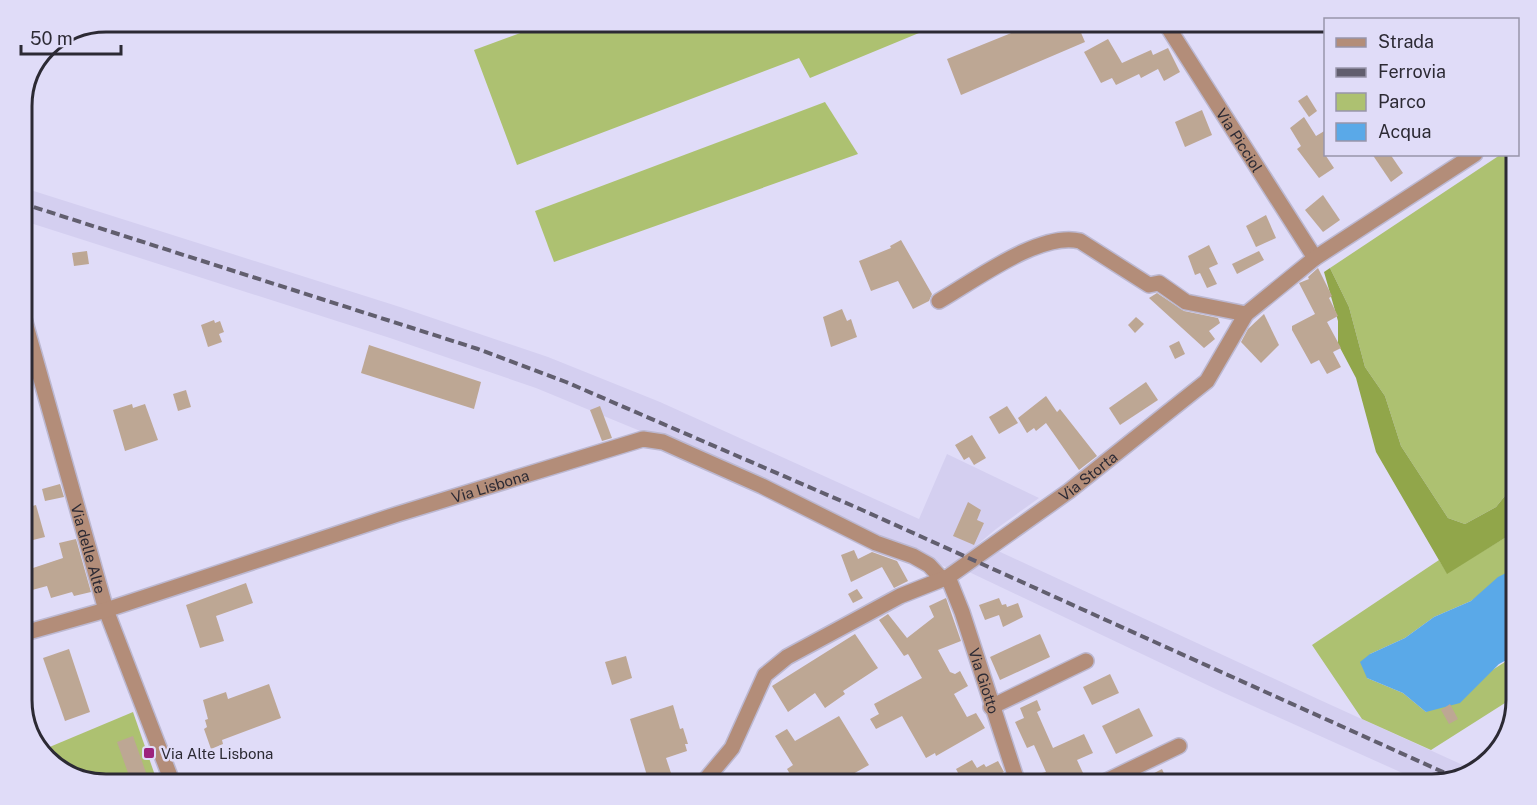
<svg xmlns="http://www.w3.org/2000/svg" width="1537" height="805" viewBox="0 0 1537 805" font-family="'Public Sans',sans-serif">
<rect width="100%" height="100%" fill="#e0dcf8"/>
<g fill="#d4cff0">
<polygon points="21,187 400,307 548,357 660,402 919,519 947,454 1039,498 996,529 977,545 983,548 952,570 725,466 536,388 390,338 21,220"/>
<polygon points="996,550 1320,700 1476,771 1427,784 1222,692 967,571"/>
</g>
<g fill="#adc171">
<polygon points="553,21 948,21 810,78 799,58 517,165 474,50"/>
<polygon points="825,102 858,154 554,262 535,211"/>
<polygon points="1500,155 1516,155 1516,482 1496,507 1465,524 1448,518 1401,446 1385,396 1365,367 1349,307 1330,268"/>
<polygon points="1516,531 1516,568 1471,601 1434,617 1405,638 1370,654 1367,678 1403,693 1426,712 1516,655 1516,696 1431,750 1362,719 1312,645 1439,560 1447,573"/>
<polygon points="133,712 158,784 106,784 68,775 40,751"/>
</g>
<polygon fill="#91a64a" points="1330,268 1349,307 1365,367 1385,396 1401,446 1448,518 1465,524 1496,507 1516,482 1516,531 1447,574 1376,452 1356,378 1338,344 1338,321 1324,272"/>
<polygon fill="#5aa9e8" points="1516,568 1516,655 1499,664 1460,703 1426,712 1403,693 1367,678 1360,662 1370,654 1405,638 1434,617 1471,601 1498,577"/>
<g fill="#bda794">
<polygon points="1023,21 1076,21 1085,42 961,95 947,59 1026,27"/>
<polygon points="1108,39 1122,63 1151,50 1153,55 1168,48 1180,72 1164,81 1158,69 1141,78 1139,74 1116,85 1112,78 1101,83 1084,52"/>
<polygon points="1307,95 1317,111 1309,117 1298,101"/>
<polygon points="1202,110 1212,135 1185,147 1175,122"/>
<polygon points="1304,117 1316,136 1326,130 1326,156 1334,168 1319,178 1297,149 1301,146 1290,128"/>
<polygon points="1372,154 1390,154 1403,173 1391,182"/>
<polygon points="1323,195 1340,220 1323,232 1305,210"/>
<polygon points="1266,215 1276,238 1256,247 1246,226"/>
<polygon points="901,240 932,294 929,301 913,309 898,281 871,291 859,261 891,248 890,246"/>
<polygon points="1209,245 1218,264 1209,268 1217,284 1207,288 1200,273 1195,275 1188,256"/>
<polygon points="87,251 89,264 74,266 72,253"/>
<polygon points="1259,251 1264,260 1237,274 1232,264"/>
<polygon points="1318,268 1332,296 1329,298 1338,316 1327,322 1341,348 1333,352 1341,367 1327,374 1319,360 1311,364 1292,330 1292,326 1315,314 1299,283 1309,279 1308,277"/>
<polygon points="1157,293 1184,311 1218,318 1220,323 1209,331 1215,339 1204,348 1149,298"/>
<polygon points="842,309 847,321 851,319 857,337 831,347 823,317"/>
<polygon points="1264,314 1279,345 1261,363 1241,342 1248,329"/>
<polygon points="1136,317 1144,324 1135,333 1128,325"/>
<polygon points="214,320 215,323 220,321 224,332 219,334 222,342 208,347 201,325"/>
<polygon points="1179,341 1185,354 1175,359 1169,346"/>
<polygon points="369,345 481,382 474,409 361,373"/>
<polygon points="1146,382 1158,400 1120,425 1109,408"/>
<polygon points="186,390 191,407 178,411 173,394"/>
<polygon points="1046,396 1057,412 1060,409 1097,456 1079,470 1046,423 1036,431 1034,428 1027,433 1018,418"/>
<polygon points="132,404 133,408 145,404 158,440 125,451 113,410"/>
<polygon points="600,406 612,438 602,441 590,410"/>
<polygon points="1007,406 1018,423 999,434 989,417"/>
<polygon points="972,435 986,458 974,465 969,457 964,460 955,445"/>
<polygon points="60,484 64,497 45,501 42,489"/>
<polygon points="968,502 981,510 977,520 984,523 974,545 953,536"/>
<polygon points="36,505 45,537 21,543 21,509"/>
<polygon points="76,539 91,592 74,596 72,592 51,598 47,586 21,593 21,572 63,558 59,543"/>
<polygon points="854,550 858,559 872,552 897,561 908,581 894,588 882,567 851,582 841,555"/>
<polygon points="246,583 253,603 216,616 224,641 200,648 186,605"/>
<polygon points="857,589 863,598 853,603 848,594"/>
<polygon points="946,598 961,641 938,650 950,672 955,674 960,671 968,686 954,694 967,717 976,713 985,728 936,756 935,753 926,758 902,716 876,729 870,719 879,714 874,704 922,678 908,654 904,656 879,620 888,614 907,638 934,617 929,606"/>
<polygon points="999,598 1002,605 1006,604 1007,607 1018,603 1023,617 1003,627 999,615 985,620 979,605"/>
<polygon points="855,634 878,668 843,691 845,694 825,708 815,693 788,712 772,686"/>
<polygon points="1040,634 1050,657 1000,680 990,657"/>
<polygon points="69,649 90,712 65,721 43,658"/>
<polygon points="626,656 632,678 612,685 605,662"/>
<polygon points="1110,674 1119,693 1092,705 1083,687"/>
<polygon points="269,684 281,718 222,740 223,744 211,749 204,729 207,727 205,720 208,719 203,700 226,692 228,699"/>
<polygon points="1037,700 1041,710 1037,712 1053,748 1084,734 1093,753 1077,760 1083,773 1058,784 1047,784 1042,773 1046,772 1034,745 1027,748 1015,722 1024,718 1020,708"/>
<polygon points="1450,704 1458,719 1449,724 1441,710"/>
<polygon points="673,705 680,729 683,728 688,744 685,744 687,751 666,758 671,773 648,779 630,719"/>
<polygon points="1139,708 1153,736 1116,754 1102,726"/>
<polygon points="839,716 869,765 835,784 796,784 787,769 793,765 775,736 787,729 795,741"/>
<polygon points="133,736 150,784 132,784 117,742"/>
<polygon points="972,760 977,768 984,764 986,767 998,761 1004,772 980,784 964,784 956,769"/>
<polygon points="1162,769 1169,784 1133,784"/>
</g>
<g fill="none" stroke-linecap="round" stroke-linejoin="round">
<g stroke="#bcb8d1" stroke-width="18">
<g id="minor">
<path id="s1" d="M1164 21 1315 258"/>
<path d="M939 301C974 281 1040 231 1080 241L1149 285 1159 283 1186 302 1246 314"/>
<path id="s2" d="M21 308 106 610 173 784"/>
<path id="s3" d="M948 577 962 612 1018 784"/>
<path id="s4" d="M21 634 106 610 398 514 643 439 663 442 683 451 762 486 876 543 913 556 929 565 942 579"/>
<polyline points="991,707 1086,661"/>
<path id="s5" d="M702 784 732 748 765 675 787 657 900 596 948 577 1069 491 1207 381 1246 314 1315 258 1475 154"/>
<polyline points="1100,784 1179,746"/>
</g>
</g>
<use href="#minor" stroke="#b38d79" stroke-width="15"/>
<polyline stroke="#615e6e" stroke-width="4" stroke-dasharray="9 4.5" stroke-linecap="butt" points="21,203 478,349 566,382 860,509 1454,777"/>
</g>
<rect fill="#9c237c" stroke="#e0dcf8" stroke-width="2" x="143" y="747" width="12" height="12" rx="3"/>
<g text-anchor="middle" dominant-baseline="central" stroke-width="5" stroke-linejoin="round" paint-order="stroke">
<g font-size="15" fill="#2c2a34" stroke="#e0dcf8">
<text stroke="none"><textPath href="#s1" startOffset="141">Via Picciol</textPath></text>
<text stroke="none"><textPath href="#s5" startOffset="508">Via Storta</textPath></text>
<text stroke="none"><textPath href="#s4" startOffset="492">Via Lisbona</textPath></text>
<text stroke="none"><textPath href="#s2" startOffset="250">Via delle Alte</textPath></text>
<text stroke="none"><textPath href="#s3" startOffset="110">Via Giotto</textPath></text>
</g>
<g font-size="15" fill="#2c2a34" stroke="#e0dcf8" text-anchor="start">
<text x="161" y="753">Via Alte Lisbona</text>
</g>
</g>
<path d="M0 0H1537V805H0ZM106 32H1432A74 74 0 0 1 1506 106V700A74 74 0 0 1 1432 774H106A74 74 0 0 1 32 700V106A74 74 0 0 1 106 32Z" fill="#e0dcf8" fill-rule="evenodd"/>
<path fill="none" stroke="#2c2a34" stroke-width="3" d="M106 32H1432A74 74 0 0 1 1506 106V700A74 74 0 0 1 1432 774H106A74 74 0 0 1 32 700V106A74 74 0 0 1 106 32Z"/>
<rect x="1324" y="18" width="195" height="138" fill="#e0dcf8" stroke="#9895aa" stroke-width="1.5"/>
<rect x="1336" y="38" width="30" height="9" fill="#b38d79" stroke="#9895aa" stroke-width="1.5"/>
<text x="1378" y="48" font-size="18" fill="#2c2a34">Strada</text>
<rect x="1336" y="68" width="30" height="9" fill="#615e6e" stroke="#9895aa" stroke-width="1.5"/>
<text x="1378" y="78" font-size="18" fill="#2c2a34">Ferrovia</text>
<rect x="1336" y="93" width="30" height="18" fill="#adc171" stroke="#9895aa" stroke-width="1.5"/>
<text x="1378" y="108" font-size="18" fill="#2c2a34">Parco</text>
<rect x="1336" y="123" width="30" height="18" fill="#5aa9e8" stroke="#9895aa" stroke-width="1.5"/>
<text x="1378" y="138" font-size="18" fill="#2c2a34">Acqua</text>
<path d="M21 45v9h100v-9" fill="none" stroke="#2c2a34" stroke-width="3"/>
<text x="30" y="45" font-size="18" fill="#2c2a34" stroke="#e0dcf8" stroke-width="4.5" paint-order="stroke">50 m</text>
</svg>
